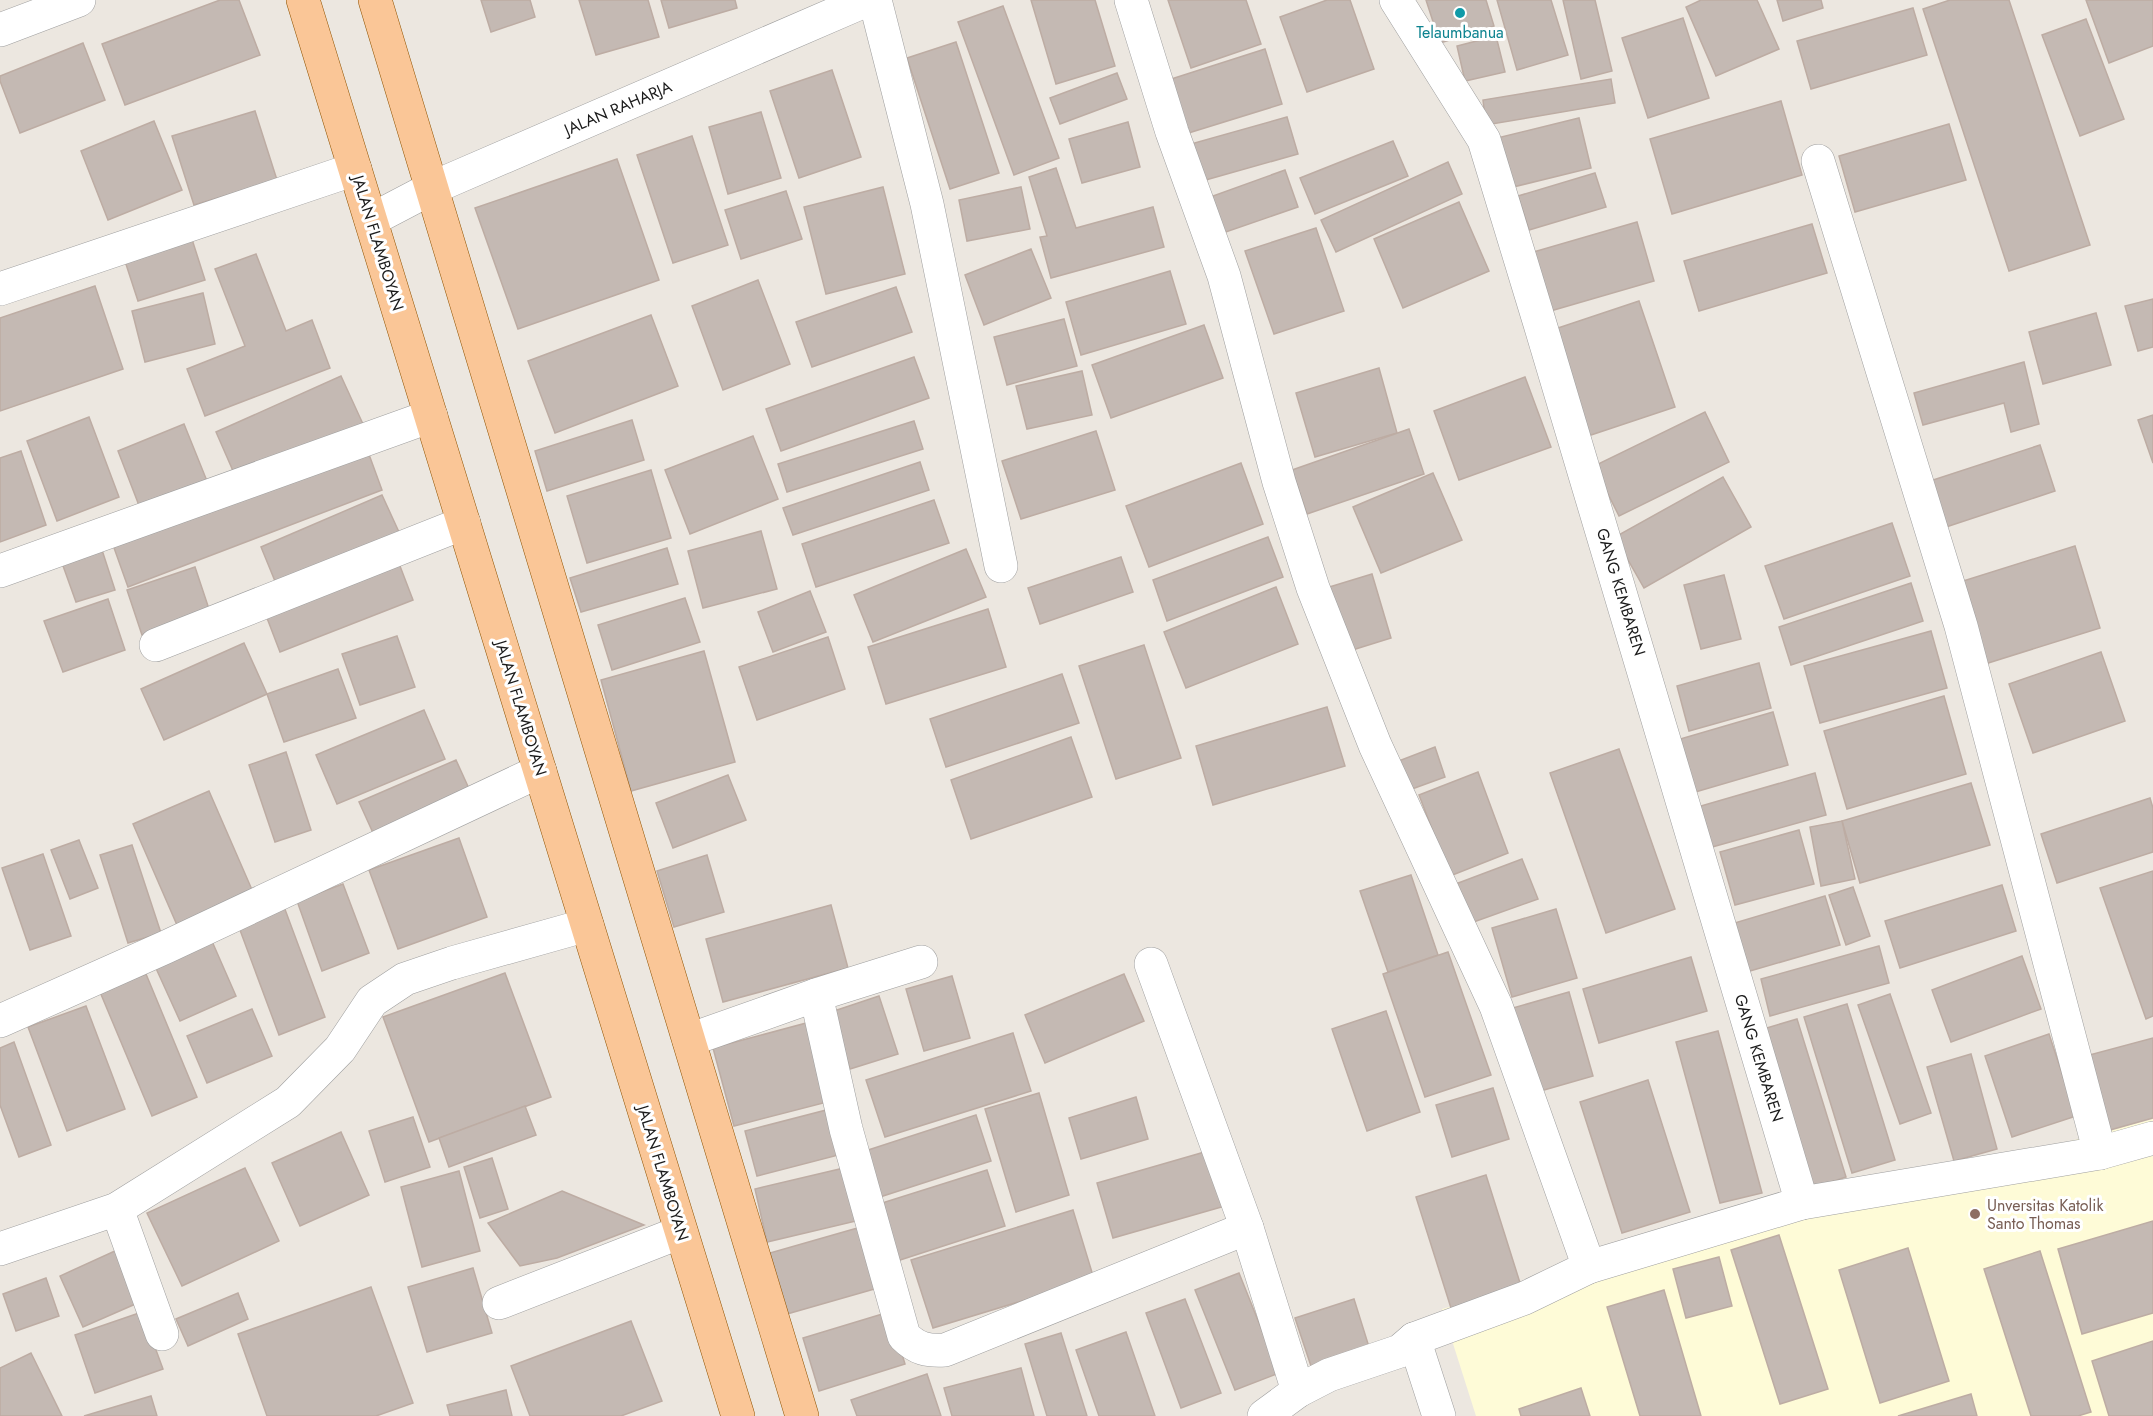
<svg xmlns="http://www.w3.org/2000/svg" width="2153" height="1416" viewBox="0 0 2153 1416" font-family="Jost,sans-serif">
<rect width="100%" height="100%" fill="#ece7e0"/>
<polygon fill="#fefbd7" points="2153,1119 2153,1416 1476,1416 1442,1309"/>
<g fill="#c4b9b3" stroke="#bdaca3" stroke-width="1.5">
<polygon points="220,0 239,0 260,55 125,105 102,44"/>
<polygon points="481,0 530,0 535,17 491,32"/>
<polygon points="579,0 648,0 659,37 596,55"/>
<polygon points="661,0 735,0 737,8 669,28"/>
<polygon points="1031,0 1095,0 1115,66 1056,84"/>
<polygon points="1168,0 1246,0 1261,44 1191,68"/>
<polygon points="1327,0 1350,0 1374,69 1307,92 1280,17"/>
<polygon points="1426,0 1486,0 1494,26 1440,43"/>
<polygon points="1497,0 1551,0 1568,55 1517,70"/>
<polygon points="1563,0 1595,0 1612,71 1581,79"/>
<polygon points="1701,0 1757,0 1779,49 1716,76 1686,7"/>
<polygon points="1777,0 1821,0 1823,8 1783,21"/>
<polygon points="1950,0 2009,0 2090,245 2009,271 1923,9"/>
<polygon points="2086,0 2153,0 2153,46 2109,63"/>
<polygon points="1003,6 1059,158 1014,175 958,22"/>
<polygon points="1913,8 1927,55 1811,89 1797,41"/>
<polygon points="1683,18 1709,98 1648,118 1622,38"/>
<polygon points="2086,19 2124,119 2080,136 2042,35"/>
<polygon points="1496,36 1505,72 1465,81 1457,46"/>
<polygon points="956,42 999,173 950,189 907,58"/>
<polygon points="83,43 105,100 20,133 0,81 0,76"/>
<polygon points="1265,49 1282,104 1182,135 1165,81"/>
<polygon points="832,70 861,157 799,178 770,91"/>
<polygon points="1117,73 1127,99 1060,124 1050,98"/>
<polygon points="1611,79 1615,103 1486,125 1483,100"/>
<polygon points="1781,101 1802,175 1672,214 1650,139"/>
<polygon points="255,111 277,180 194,205 172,136"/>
<polygon points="761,112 781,178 728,194 709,127"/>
<polygon points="1287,117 1298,154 1202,181 1191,144"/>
<polygon points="1579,118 1591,168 1505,189 1493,139"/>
<polygon points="154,121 182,190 108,220 81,151"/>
<polygon points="1128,122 1140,167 1082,183 1069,139"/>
<polygon points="1949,124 1966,180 1855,212 1839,156"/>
<polygon points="692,136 728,245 673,263 637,155"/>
<polygon points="1393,141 1408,176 1315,214 1300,178"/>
<polygon points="617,159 659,280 518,329 475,208"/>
<polygon points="1448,162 1462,194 1336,252 1321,220"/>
<polygon points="1056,168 1076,228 1153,207 1164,247 1051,278 1040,237 1047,236 1029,177"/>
<polygon points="1285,170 1298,207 1214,236 1202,200"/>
<polygon points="1595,173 1606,207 1529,230 1518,196"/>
<polygon points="883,187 905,274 826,294 804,207"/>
<polygon points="1021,187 1030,229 967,241 959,200"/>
<polygon points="786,191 802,239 741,259 725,210"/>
<polygon points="1459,202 1489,271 1403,308 1374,239"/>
<polygon points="1637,222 1654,281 1547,312 1530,253"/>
<polygon points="1812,224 1827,273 1699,311 1684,261"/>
<polygon points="1316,228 1344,311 1274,334 1245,251"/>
<polygon points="190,233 205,280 138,301 123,255"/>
<polygon points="1031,249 1051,298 984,325 965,275"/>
<polygon points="256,254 286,331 312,320 330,368 205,416 187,369 245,346 215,269"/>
<polygon points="1170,271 1186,324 1081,355 1066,302"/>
<polygon points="758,280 790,364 723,390 692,306"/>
<polygon points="95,286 123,369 0,411 0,318"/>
<polygon points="896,287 912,332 812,367 796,322"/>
<polygon points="203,293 215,344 145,362 132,311"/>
<polygon points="2153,299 2153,347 2138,351 2125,306"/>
<polygon points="1639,301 1675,407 1585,437 1549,331"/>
<polygon points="2096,313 2111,365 2043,384 2029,332"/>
<polygon points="651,315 678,386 555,433 528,361"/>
<polygon points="1064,319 1077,366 1007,385 994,337"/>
<polygon points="1204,325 1223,378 1111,418 1092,365"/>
<polygon points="914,357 929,398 781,451 766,409"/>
<polygon points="2024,362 2039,424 2011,432 2004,403 1923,425 1914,393"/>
<polygon points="1379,368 1397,433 1315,457 1296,393"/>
<polygon points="1082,371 1092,415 1027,429 1016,386"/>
<polygon points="341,376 363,424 237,480 216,432"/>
<polygon points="1525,377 1551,447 1459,480 1434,411"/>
<polygon points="1705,412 1729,462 1619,516 1594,466"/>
<polygon points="2153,415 2153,463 2138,420"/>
<polygon points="89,417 119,497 57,521 27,441"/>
<polygon points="632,420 644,460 547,491 535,451"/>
<polygon points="914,421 923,449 787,492 778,464"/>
<polygon points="184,424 207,481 140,508 118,451"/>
<polygon points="1409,429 1424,474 1307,514 1292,470"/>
<polygon points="1096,431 1115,490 1021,519 1002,461"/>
<polygon points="753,436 778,499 690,534 665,470"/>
<polygon points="2040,445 2055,491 1943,528 1927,482"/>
<polygon points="367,449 382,490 128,587 113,545"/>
<polygon points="21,451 46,525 0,542 0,458"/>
<polygon points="920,462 929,490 793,535 783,508"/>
<polygon points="1241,463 1263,524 1149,567 1126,506"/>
<polygon points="651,470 671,538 587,563 567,496"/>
<polygon points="1433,473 1462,540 1381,573 1353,507"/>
<polygon points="1723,477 1751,527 1644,588 1615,537"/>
<polygon points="382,495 399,532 277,586 261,547"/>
<polygon points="934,500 949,543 816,587 802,544"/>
<polygon points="1892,523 1910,576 1784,619 1765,566"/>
<polygon points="761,531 777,589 703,608 688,551"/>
<polygon points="1268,537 1283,577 1167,621 1153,580"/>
<polygon points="2075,546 2100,628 1985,664 1960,582"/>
<polygon points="667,548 678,584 581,612 570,578"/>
<polygon points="966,549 986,597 873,642 854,595"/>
<polygon points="102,550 115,590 76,602 62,563"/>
<polygon points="395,553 413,600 280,652 262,605"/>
<polygon points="1121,557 1133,592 1040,624 1028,588"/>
<polygon points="195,567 210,612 142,635 127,590"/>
<polygon points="1372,574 1391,638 1346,652 1326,588"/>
<polygon points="1724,575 1741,639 1701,649 1684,585"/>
<polygon points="1911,583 1923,621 1791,665 1779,627"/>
<polygon points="1276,587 1298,644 1186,688 1164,632"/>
<polygon points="810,591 826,632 773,652 758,612"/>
<polygon points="685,598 700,642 612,670 598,625"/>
<polygon points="108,599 125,650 63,672 44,621"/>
<polygon points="988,609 1006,667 886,704 868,647"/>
<polygon points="1931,631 1947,688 1820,723 1804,666"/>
<polygon points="397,636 415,687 360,705 342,654"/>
<polygon points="828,637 845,689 757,720 739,667"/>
<polygon points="244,643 267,694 164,740 141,689"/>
<polygon points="1144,645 1181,758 1116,779 1079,666"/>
<polygon points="704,651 735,762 631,791 601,680"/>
<polygon points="2101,652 2125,721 2033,753 2009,684"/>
<polygon points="1759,663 1771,708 1689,731 1677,686"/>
<polygon points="338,669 356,718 284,742 267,694"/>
<polygon points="1062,674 1079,723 946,767 930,719"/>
<polygon points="1944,696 1966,774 1847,809 1824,731"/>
<polygon points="1327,707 1345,766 1213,805 1196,746"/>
<polygon points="424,710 445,759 337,804 316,755"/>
<polygon points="1773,712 1788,765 1685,795 1670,742"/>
<polygon points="1071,737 1092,797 971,839 951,780"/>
<polygon points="1435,747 1445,777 1401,793 1391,764"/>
<polygon points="1619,749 1675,909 1606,933 1550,773"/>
<polygon points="286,752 311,830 275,842 249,765"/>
<polygon points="456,760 471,793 374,835 359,802"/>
<polygon points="1478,772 1508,853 1450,876 1419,795"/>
<polygon points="1815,773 1826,815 1705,849 1694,808"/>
<polygon points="728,775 746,820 673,848 656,803"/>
<polygon points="1971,783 1990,845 1860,883 1842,821"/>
<polygon points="209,791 253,892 177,925 133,824"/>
<polygon points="2150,798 2153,808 2153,852 2057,883 2041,834"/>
<polygon points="1842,821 1855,879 1821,886 1810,827"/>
<polygon points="1799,830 1814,884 1735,905 1720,852"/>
<polygon points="459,838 487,917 398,949 369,870"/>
<polygon points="79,840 98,888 70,899 51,850"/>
<polygon points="132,845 161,933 128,943 100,855"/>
<polygon points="43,854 71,936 30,950 2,868"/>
<polygon points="707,855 724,912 674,927 657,871"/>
<polygon points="1522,859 1538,899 1468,924 1453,885"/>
<polygon points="2153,871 2153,1016 2146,1019 2100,888"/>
<polygon points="1411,875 1438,955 1388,972 1360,891"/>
<polygon points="343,884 369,953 322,971 297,901"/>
<polygon points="2002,885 2016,931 1900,968 1885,921"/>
<polygon points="1853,887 1870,936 1846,945 1829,895"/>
<polygon points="1825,896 1840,945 1743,973 1728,925"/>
<polygon points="283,904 325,1017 279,1035 237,922"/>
<polygon points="831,905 848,968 723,1002 706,939"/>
<polygon points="1556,909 1577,978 1512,997 1492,928"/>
<polygon points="211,939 236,996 180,1021 154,964"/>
<polygon points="1879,946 1889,983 1770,1016 1761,979"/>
<polygon points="1448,952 1491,1075 1425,1097 1383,974"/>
<polygon points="2022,956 2041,1009 1951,1042 1932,990"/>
<polygon points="1691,957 1707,1011 1599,1043 1583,989"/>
<polygon points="505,973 551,1097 429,1142 383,1017"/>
<polygon points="146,974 197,1097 152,1116 100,992"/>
<polygon points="1124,974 1144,1021 1045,1063 1025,1015"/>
<polygon points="952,976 970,1038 924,1051 906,989"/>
<polygon points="1569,992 1593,1076 1530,1094 1506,1010"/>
<polygon points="1890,994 1931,1113 1900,1124 1858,1005"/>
<polygon points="879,996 898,1054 850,1069 831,1012"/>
<polygon points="1847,1004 1895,1160 1852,1173 1804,1017"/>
<polygon points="86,1006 125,1109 67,1131 28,1027"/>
<polygon points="252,1009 272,1056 207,1083 187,1036"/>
<polygon points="1386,1011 1420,1112 1367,1131 1332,1029"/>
<polygon points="1797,1019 1846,1177 1810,1189 1760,1030"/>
<polygon points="810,1022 831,1101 734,1126 713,1048"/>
<polygon points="1718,1031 1762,1193 1720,1203 1676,1042"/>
<polygon points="1013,1033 1031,1091 885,1137 866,1080"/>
<polygon points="2049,1034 2076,1116 2012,1137 1985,1056"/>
<polygon points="2153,1038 2153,1118 2103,1132 2082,1057"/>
<polygon points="14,1042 51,1145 19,1157 0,1105 0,1048"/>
<polygon points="1971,1054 1997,1149 1954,1161 1927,1067"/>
<polygon points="1648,1080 1690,1212 1622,1233 1580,1102"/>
<polygon points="1493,1088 1509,1139 1452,1157 1436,1105"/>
<polygon points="1039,1093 1069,1195 1016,1212 985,1109"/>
<polygon points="1136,1097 1148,1139 1081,1159 1069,1118"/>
<polygon points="525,1106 536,1135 449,1167 439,1138"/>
<polygon points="834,1108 846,1153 757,1176 745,1131"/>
<polygon points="976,1115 991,1161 880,1197 865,1151"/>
<polygon points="413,1117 430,1167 385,1182 369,1131"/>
<polygon points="341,1132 369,1195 300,1226 272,1163"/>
<polygon points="1208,1151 1225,1206 1113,1238 1097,1183"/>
<polygon points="492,1158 508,1209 480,1218 464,1167"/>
<polygon points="245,1168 279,1241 182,1286 147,1213"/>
<polygon points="844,1168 856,1221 767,1242 755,1189"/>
<polygon points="987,1170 1005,1226 897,1261 879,1204"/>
<polygon points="459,1171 480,1251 422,1267 401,1187"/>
<polygon points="1486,1175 1521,1286 1451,1308 1416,1197"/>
<polygon points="562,1191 644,1225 557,1258 520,1266 488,1223"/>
<polygon points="1073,1210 1094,1279 933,1328 911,1260"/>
<polygon points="2153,1221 2153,1313 2082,1334 2058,1249"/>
<polygon points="868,1225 885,1286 787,1314 770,1253"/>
<polygon points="1779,1235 1828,1389 1780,1404 1731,1250"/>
<polygon points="1908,1248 1949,1381 1880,1403 1839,1270"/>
<polygon points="117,1250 140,1302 83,1327 60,1276"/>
<polygon points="2040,1251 2091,1412 2078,1416 2031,1416 1984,1269"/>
<polygon points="1719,1257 1732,1306 1686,1318 1673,1269"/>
<polygon points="473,1268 492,1333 427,1352 408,1287"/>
<polygon points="1239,1273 1279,1373 1235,1390 1195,1290"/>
<polygon points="46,1278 59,1316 16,1331 3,1294"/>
<polygon points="371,1287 413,1403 376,1416 267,1416 238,1334"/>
<polygon points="1664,1290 1701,1416 1640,1416 1607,1307"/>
<polygon points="238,1293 248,1319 188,1346 176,1319"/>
<polygon points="1185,1299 1221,1393 1181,1408 1146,1313"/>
<polygon points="1354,1299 1369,1347 1311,1366 1295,1318"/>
<polygon points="142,1312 163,1369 95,1393 75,1335"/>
<polygon points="889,1312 905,1364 819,1391 803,1338"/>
<polygon points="631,1321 662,1401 621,1416 530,1416 511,1366"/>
<polygon points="1126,1332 1155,1416 1099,1416 1076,1350"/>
<polygon points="1061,1333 1087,1416 1047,1416 1025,1344"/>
<polygon points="2153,1341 2153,1416 2109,1416 2092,1361"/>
<polygon points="31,1353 62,1416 0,1416 0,1368"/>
<polygon points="1021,1368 1034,1416 952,1416 944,1388"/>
<polygon points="927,1374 941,1416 857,1416 851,1400"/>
<polygon points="1581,1388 1590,1416 1521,1416 1519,1409"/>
<polygon points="506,1390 512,1416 450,1416 447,1405"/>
<polygon points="1971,1394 1977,1416 1898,1416"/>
<polygon points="151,1396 157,1416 84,1416"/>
</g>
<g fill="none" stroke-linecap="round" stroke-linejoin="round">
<g stroke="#9f9f9f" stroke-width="34">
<g id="minor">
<polyline points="875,0 927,204 1001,566"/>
<polyline points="1131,0 1172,132 1224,276 1279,482 1313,588 1375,745 1496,1006 1589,1267"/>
<polyline points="1396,0 1484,140 1540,324 1802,1203"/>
<polyline points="0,30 79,0"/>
<polyline points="1818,161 1961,626 2100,1153"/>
<polyline points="371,220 432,188 867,0"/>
<polyline points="0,289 355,169"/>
<polyline points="0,571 431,416"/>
<polyline points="156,645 464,523"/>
<polyline points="1151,964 1247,1228 1298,1391"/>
<path d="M816 995 846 1129 904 1336C917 1349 927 1351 945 1350L1247 1228"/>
<polyline points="0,1021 166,947 540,771"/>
<polyline points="689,1040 816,995 921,962"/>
<polyline points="117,1209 162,1334"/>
<polyline points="0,1249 117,1209 288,1102 340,1049 372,1001 405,979 452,963 587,925"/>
<polyline points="499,1303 681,1232"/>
<polyline points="1414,1339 1439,1416"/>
<polyline points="1264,1416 1298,1391 1329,1375 1400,1351 1414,1339 1525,1298 1589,1267 1802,1203 2100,1153 2153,1138"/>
</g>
</g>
<g stroke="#8f5302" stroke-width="34">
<g id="major">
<polyline points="303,0 738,1416"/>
<polyline points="375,0 802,1416"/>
</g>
</g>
<use href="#minor" stroke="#fff" stroke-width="33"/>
<use href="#major" stroke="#fac697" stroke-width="33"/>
</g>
<circle fill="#0f9aa8" stroke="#fff" stroke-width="2" cx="1460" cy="13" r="6"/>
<circle fill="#8d6e63" stroke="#fff" stroke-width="2" cx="1975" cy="1214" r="6"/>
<g text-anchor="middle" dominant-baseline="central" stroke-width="6" stroke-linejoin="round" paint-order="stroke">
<g font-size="16" fill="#0d838f" stroke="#fff">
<text x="1460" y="32">Telaumbanua</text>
</g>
<g font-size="16" fill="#1b1b1b" stroke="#fff">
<text transform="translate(618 108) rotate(-23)">JALAN RAHARJA</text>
<text transform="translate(378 243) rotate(73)">JALAN FLAMBOYAN</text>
<text transform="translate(1621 592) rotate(73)">GANG KEMBAREN</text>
<text transform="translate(521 708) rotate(73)">JALAN FLAMBOYAN</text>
<text transform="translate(1759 1058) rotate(73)">GANG KEMBAREN</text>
<text transform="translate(663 1173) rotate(73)">JALAN FLAMBOYAN</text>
</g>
<g font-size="16" fill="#785e54" stroke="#fff" text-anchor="start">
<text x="1987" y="1205">Unversitas Katolik<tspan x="1987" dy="18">Santo Thomas</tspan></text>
</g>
</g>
</svg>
